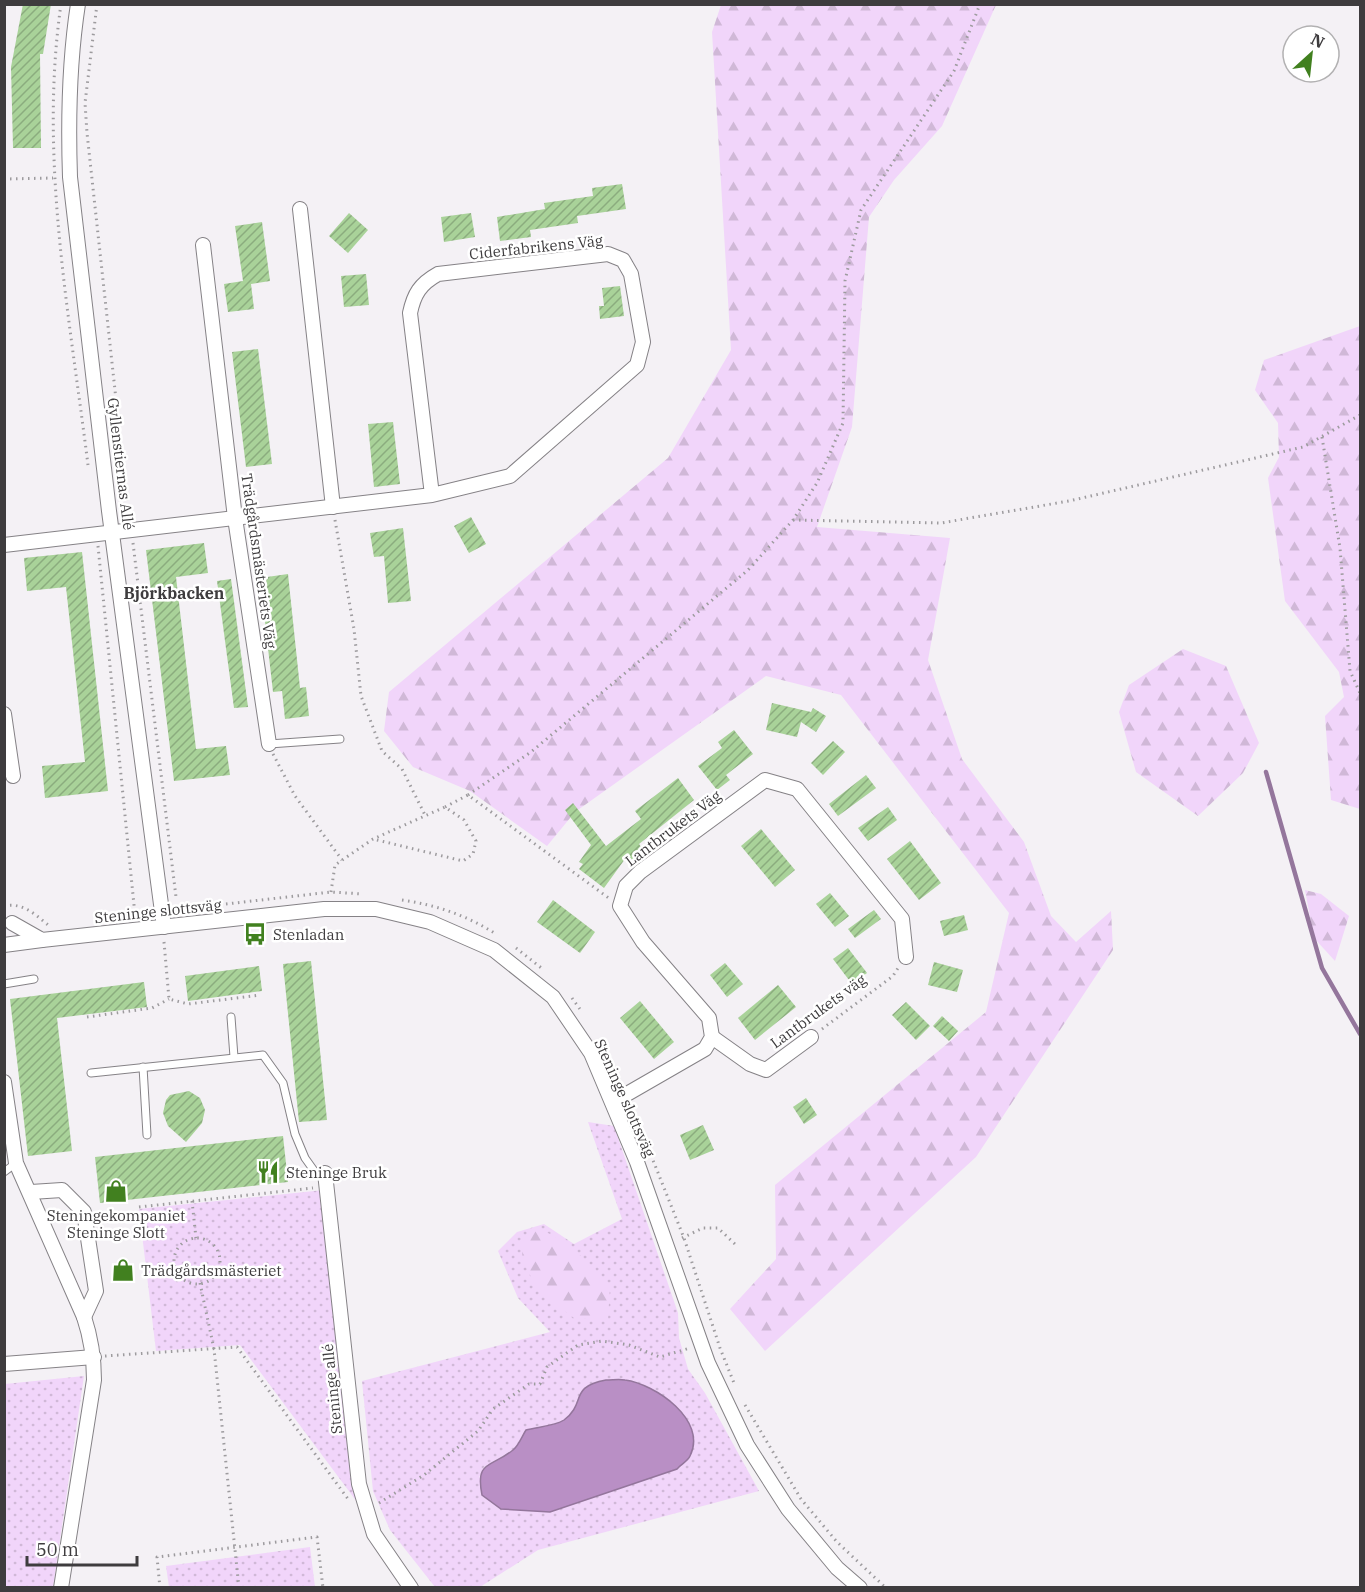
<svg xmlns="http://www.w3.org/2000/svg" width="1365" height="1592" viewBox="0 0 1365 1592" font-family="'IBM Plex Serif',serif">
<defs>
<pattern id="green-dots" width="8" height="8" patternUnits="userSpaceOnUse" patternTransform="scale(1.5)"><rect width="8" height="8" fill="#f1d5fa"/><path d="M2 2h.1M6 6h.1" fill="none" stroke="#d0b8d7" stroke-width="1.8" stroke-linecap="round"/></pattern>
<pattern id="forest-firs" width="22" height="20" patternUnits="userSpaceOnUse" patternTransform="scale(1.5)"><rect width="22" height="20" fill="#f1d5fa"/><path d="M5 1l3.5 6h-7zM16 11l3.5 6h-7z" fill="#d0b8d7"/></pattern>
<pattern id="building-hatch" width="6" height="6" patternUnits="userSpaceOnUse" patternTransform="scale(1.5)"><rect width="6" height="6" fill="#a9d299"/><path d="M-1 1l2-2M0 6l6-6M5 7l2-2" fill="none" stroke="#8bac7e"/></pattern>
</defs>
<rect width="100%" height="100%" fill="#f4f1f5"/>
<g fill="url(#green-dots)" fill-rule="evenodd">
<path d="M588 1122 614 1126 678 1313 679 1338 688 1369 705 1393 759 1491 538 1550 480 1587H435L390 1530 373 1491 362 1381 550 1332 518 1298 498 1251 517 1232 544 1224 574 1244 622 1219ZM606 1380H626L641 1385 479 1478 484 1467 563 1421Z"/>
<polygon points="324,1190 360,1506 240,1345 156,1351 139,1209"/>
<polygon points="84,1376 53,1587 5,1587 5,1384"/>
<polygon points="310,1547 315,1587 169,1587 166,1566"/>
</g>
<g fill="url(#forest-firs)">
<polygon points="721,5 996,5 942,126 894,180 869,217 852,427 817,527 950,538 928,660 962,759 1024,842 1051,916 1076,942 1111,911 1113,950 976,1157 765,1351 730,1309 776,1259 775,1185 986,1012 1009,913 841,695 766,676 575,812 547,846 470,791 413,767 384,731 389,692 668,458 731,350 712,32"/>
<polygon points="1360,326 1360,809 1331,800 1325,716 1344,697 1339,672 1285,601 1268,478 1279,457 1278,423 1255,390 1264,360"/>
<polygon points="1183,649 1226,666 1259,743 1243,773 1198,816 1136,772 1119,712 1129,685"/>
<polygon points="1305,890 1321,894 1349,916 1335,961 1314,938"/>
<path d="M537 1228C568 1240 587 1261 610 1285L608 1320 574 1318 538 1291 522 1259 523 1240Z"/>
</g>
<path fill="#b98fc5" stroke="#94769c" stroke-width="1.5" d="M606 1380C613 1380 619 1379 625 1380 655 1384 708 1420 690 1456 688 1461 680 1465 677 1469L550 1512 501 1509 482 1495C475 1460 491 1468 513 1450 519 1445 522 1436 526 1430 537 1427 555 1426 564 1420 587 1403 568 1387 606 1380Z"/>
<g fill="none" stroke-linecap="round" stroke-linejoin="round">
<polyline stroke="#94769c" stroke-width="4.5" points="1266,772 1322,968 1360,1034"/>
</g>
<g fill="url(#building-hatch)">
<polygon points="23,4 51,4 43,54 40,54 41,148 13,148 11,67"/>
<polygon points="622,184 626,209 577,216 578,223 530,230 531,237 500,241 497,217 545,209 544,203 593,196 592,188"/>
<polygon points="349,213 368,230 348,253 329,236"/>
<polygon points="471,213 475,237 444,242 441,217"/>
<polygon points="262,222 270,281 251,284 254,309 228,312 224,284 243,281 235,226"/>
<polygon points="366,274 369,305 344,307 341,276"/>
<polygon points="620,286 624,316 600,319 599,306 604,306 602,288"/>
<polygon points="258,349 272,464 246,467 232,352"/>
<polygon points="393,422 400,484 374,487 368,424"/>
<polygon points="471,517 486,544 469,553 454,526"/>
<polygon points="403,528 411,601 388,603 384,556 374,557 370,533"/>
<polygon points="204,543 208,573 176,577 196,749 226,746 230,775 174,781 146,550"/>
<polygon points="82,552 108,791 45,798 42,766 85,762 66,587 27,591 24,558"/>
<polygon points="288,574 300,688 306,687 309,716 285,719 282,691 273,692 260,578"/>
<polygon points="231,579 248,707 234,708 217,581"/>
<polygon points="772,703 811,712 813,708 826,716 816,732 801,722 797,737 766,730"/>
<polygon points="734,730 753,754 726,775 730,780 717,790 698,766 722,748 718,742"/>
<polygon points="833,741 845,752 823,775 811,763"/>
<polygon points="866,775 876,788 838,816 829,804"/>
<polygon points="678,778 694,800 639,844 644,851 628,864 625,859 604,888 579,869 583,864 579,862 591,845 565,810 573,803 606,846 641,819 635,811"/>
<polygon points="888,807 897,820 868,841 858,828"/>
<polygon points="761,829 795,870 775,887 741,846"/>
<polygon points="910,841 941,883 919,900 887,859"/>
<polygon points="830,893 849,916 835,927 816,904"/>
<polygon points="553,900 595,932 580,953 537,922"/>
<polygon points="874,910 881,919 855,938 848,929"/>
<polygon points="964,915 968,930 944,936 940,921"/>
<polygon points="848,948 867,973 852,984 833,959"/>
<polygon points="311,961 327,1120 299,1122 283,964"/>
<polygon points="934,962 963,970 957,992 928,985"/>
<polygon points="725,963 743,984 727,997 710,975"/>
<polygon points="259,966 262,991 188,1001 185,976"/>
<polygon points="144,982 147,1007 57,1018 72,1151 28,1156 10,999"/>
<polygon points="778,985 796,1007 755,1040 738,1018"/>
<polygon points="640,1001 674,1042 654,1059 620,1018"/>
<polygon points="906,1002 930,1026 916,1040 892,1015"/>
<polygon points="942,1016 958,1031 949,1041 933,1026"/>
<polygon points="189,1091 200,1098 205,1110 202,1123 186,1142 168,1126 163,1113 166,1100 170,1095"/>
<polygon points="806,1098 817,1115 804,1124 793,1107"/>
<polygon points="703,1125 714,1150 690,1160 680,1135"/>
<polygon points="283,1136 288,1182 100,1203 95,1157"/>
</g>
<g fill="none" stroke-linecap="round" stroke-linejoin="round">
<g stroke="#858286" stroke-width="9">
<g id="service">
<polyline points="269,744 340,739"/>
<polyline points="4,984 34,979"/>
<polyline points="231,1017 234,1057"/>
<polyline points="143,1067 147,1135"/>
<polyline points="91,1073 263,1055 283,1083 295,1134 305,1158 315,1172 325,1173"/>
<polyline points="4,1172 16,1163"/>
</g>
</g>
<g stroke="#858286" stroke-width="16">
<g id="minor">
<path d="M78 4C69 62 68 119 70 177L109 511 164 927"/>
<polyline points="300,209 333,507"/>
<polyline points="203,245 235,518 269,744"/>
<path d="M4 545 432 495 510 476 637 365 643 342 631 274 623 260 608 254 438 274C420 284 414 294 410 313L432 495"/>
<polyline points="4,714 13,776"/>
<polyline points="12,923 42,940 324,909 376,909 430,922 494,950 553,997 591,1053 637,1162 708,1363 747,1445 788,1509 837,1568 860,1588"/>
<polyline points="4,945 42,940"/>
<polyline points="712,1037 750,1064 766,1070 811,1037"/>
<path d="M4 1082 16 1163 84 1317C91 1338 94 1357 94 1380L61 1588"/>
<polyline points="613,1102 705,1049 712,1037 709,1018 643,942 620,906 626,886 640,872 765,780 797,789 902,919 906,957"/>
<polyline points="325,1173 359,1484 374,1534 411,1588"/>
<polyline points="31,1192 62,1190 84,1212 96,1291 84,1317"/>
<polyline points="4,1364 94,1357"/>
</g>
</g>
<g stroke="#9d9b9e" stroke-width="3" stroke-dasharray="1.5 4.5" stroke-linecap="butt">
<path d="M61 4C39 158 69 312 88 465"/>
<polyline points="97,4 85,103 87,133 129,519"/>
<polyline points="4,179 53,178"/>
<polyline points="1322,437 1340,548 1350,671 1360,693"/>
<polyline points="335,520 354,629 361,696 382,751 402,769 425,815"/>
<polyline points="793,520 941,523 1069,501 1303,447 1360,415"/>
<polyline points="133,543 176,897"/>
<polyline points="98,546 135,915"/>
<polyline points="273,754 295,796 342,860"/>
<polyline points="468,795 531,752 748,570 793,520 817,483 843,423 845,281 861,210 954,71 980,4"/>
<polyline points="445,807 468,795 610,899"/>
<polyline points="331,892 335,865 373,839 445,807 464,820 476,841 473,854 463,861 373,839"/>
<path d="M402 900C436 905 466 915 496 934"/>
<polyline points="226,904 331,892 363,894"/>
<path d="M4 906C22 902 35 914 48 925"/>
<polyline points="164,942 169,999 188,1004 260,995"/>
<polyline points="516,948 544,970"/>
<polyline points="572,998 582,1012"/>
<polyline points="87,1017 152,1008 169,999"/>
<polyline points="822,1029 893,976 898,968"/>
<polyline points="609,1056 621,1083"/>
<polyline points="631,1105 684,1238 720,1348 734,1383"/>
<polyline points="192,1201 196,1238"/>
<polyline points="139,1207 313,1188"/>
<polyline points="682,1238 703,1228 718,1228 737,1246"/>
<circle cx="197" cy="1261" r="23"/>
<polyline points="200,1283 214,1349 239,1588"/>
<polyline points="105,1356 237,1347 348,1499"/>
<polyline points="745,1405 801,1499 837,1542 886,1588"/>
<polyline points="379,1503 424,1475 478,1431 493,1409 529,1384 540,1384 547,1367 578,1345 602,1341 629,1345 660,1357 690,1348"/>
<polyline points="160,1588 157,1557 317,1537 323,1588"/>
</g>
<use href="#service" stroke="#fff" stroke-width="7"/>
<use href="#minor" stroke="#fff" stroke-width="14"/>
</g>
<defs>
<g id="bus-bare" transform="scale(1.8)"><path d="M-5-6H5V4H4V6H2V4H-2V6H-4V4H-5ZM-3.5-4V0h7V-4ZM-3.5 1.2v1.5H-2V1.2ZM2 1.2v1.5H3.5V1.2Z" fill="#41801f" stroke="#fff" stroke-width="2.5" paint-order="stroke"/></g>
<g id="restaurant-bare" transform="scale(1.8)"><path d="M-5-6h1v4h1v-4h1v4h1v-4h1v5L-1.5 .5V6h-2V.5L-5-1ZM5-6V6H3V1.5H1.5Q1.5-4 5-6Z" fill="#41801f" stroke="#fff" stroke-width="2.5" paint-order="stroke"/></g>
<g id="shop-bare" transform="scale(1.8)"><path d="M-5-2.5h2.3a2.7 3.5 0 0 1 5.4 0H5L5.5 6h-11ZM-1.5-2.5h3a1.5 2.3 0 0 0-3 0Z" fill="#41801f" stroke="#fff" stroke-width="2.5" paint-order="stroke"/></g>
</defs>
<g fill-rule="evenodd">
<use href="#bus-bare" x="255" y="934"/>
<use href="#restaurant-bare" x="268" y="1172"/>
<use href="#shop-bare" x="116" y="1191"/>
<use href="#shop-bare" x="123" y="1270"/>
</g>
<g text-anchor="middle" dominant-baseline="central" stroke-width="5" stroke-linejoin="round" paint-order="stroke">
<g font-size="15" fill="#3e3c3e" stroke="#fff">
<text transform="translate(536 247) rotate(-6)">Ciderfabrikens Väg</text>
<text transform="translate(121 464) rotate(83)">Gyllenstiernas Allé</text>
<text transform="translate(259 561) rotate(82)">Trädgårdsmästeriets Väg</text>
<text transform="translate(673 828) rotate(-37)">Lantbrukets Väg</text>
<text transform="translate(158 911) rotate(-6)">Steninge slottsväg</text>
<text transform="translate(818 1011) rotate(-36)">Lantbrukets väg</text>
<text transform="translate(625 1098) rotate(66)">Steninge slottsväg</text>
<text transform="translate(332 1389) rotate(-96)">Steninge allé</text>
</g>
<g font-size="15" fill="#3e3c3e" stroke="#fff" text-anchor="start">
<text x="273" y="934">Stenladan</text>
<text x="286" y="1172">Steninge Bruk</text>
<text x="116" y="1215" text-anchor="middle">Steningekompaniet<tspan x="116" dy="17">Steninge Slott</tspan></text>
<text x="141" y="1270">Trädgårdsmästeriet</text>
</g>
<g font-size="16" font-weight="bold" fill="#3e3c3e" stroke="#fff">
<text x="174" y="593">Björkbacken</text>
</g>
</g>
<rect width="1365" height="1592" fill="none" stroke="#3e3c3e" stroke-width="12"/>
<g transform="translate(1311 54) rotate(27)"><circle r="28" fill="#ffffff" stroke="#b2b1b2" stroke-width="1.5"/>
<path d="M0-4.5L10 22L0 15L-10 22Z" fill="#41801f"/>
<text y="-9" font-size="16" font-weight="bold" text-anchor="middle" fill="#3e3c3e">N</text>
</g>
<path d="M27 1556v9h110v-9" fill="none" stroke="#3e3c3e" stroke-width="3"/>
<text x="36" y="1556" font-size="18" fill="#3e3c3e" stroke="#ffffff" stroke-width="4.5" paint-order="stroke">50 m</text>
</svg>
